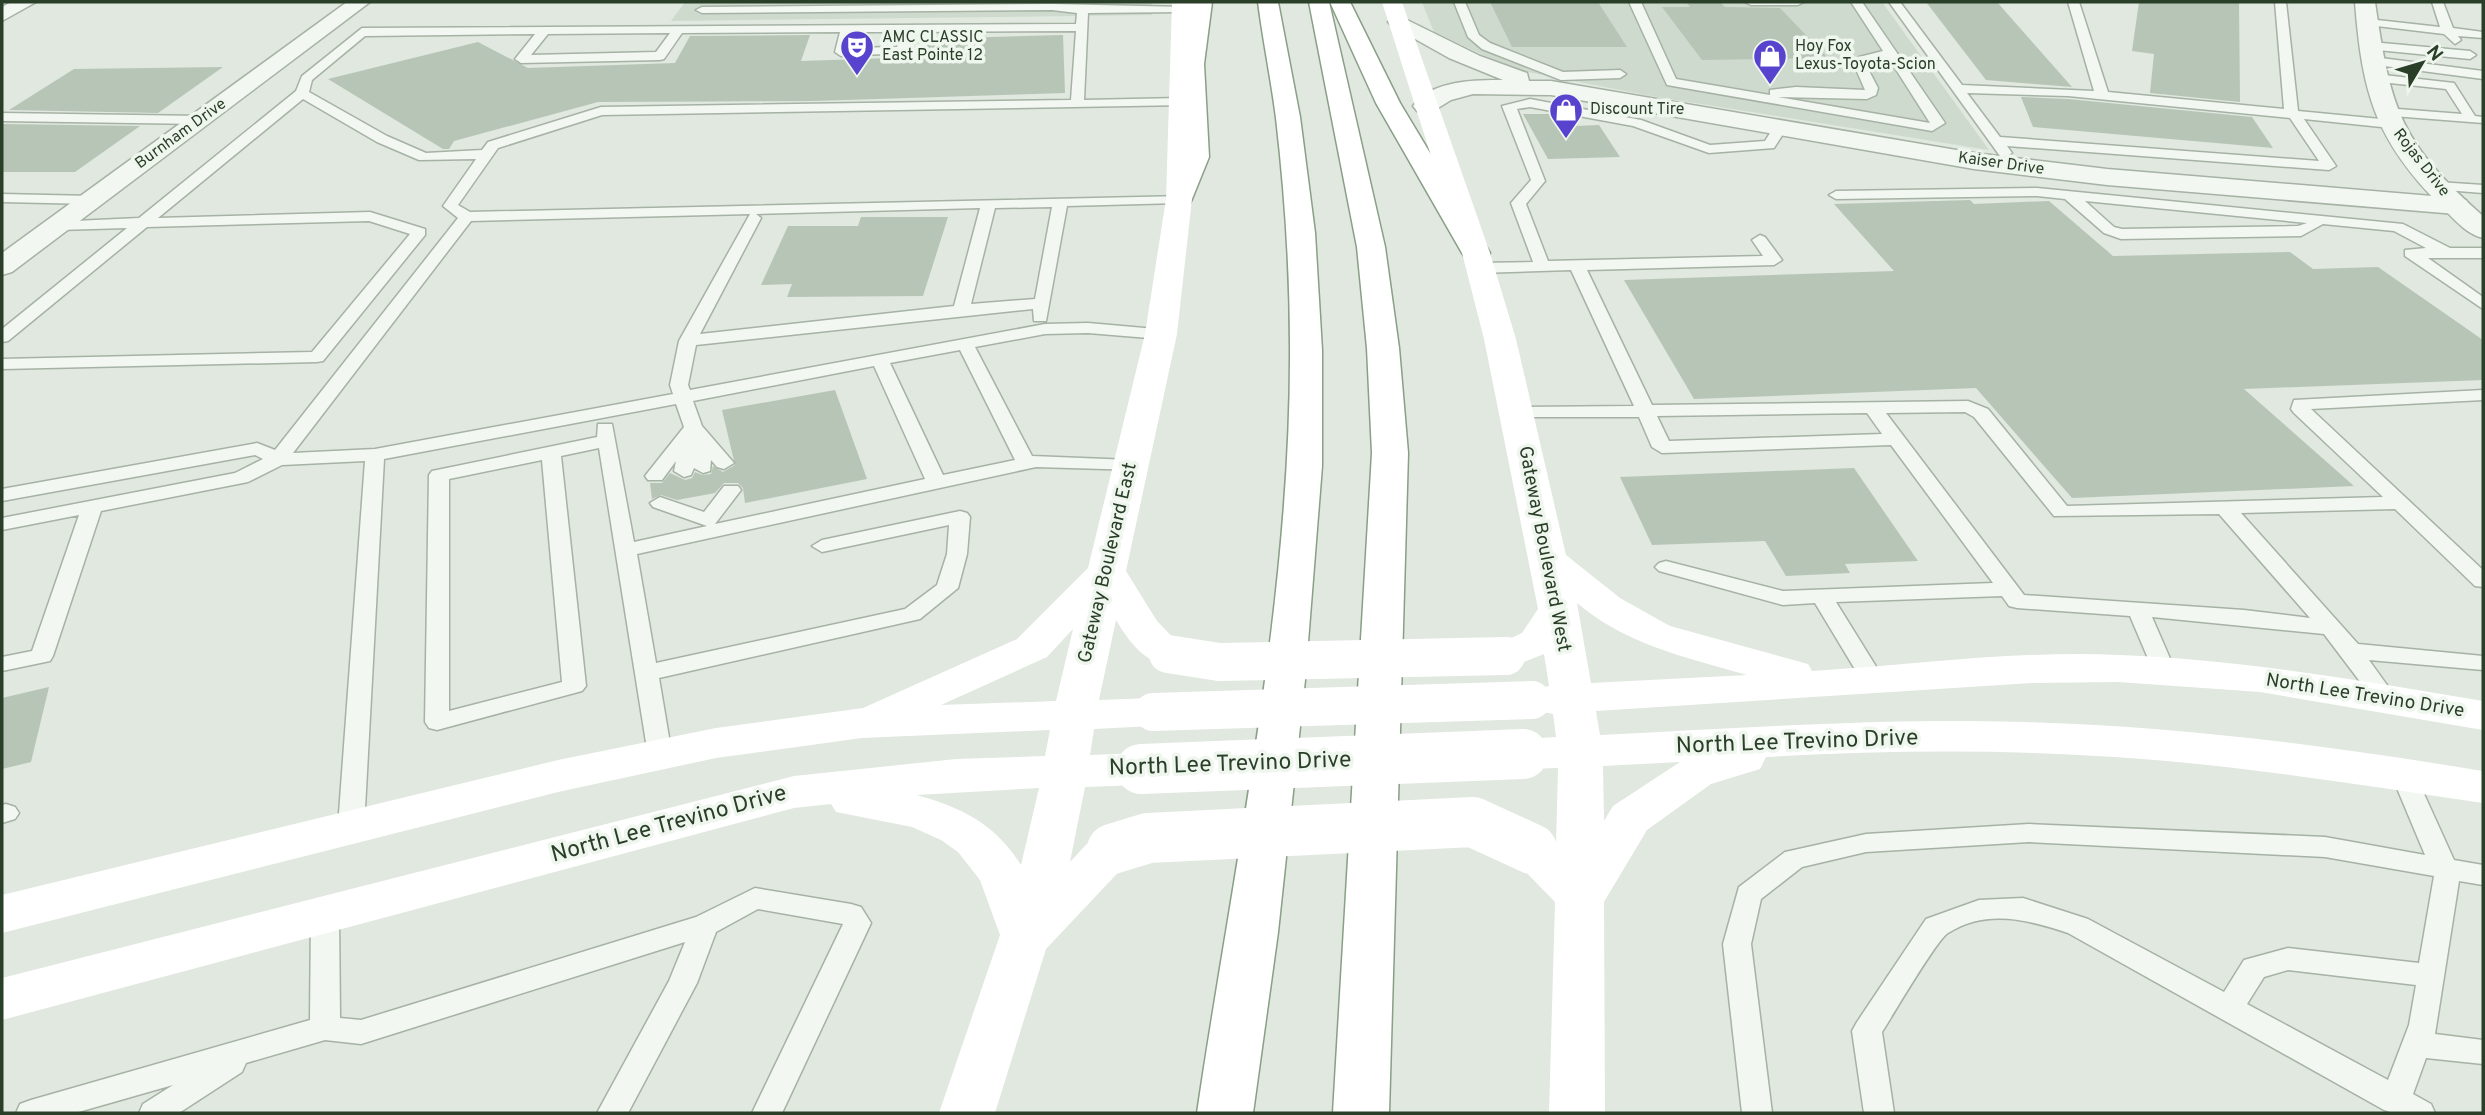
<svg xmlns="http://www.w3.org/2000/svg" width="2485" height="1115" viewBox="0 0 2485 1115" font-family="Overpass,sans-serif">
<rect width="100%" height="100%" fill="#e0e8df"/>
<g fill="#cedacd">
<polygon points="685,2 1152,2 1152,15 671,21"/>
<polygon points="1422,2 1882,2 1989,150 1651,96 1513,69 1434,32"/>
</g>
<g fill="#b7c5b6">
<polygon points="1490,2 1598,2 1627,47 1512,47"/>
<polygon points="1686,2 1720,2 1725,7 1780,8 1828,58 1702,60 1662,7 1690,7"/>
<polygon points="1926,2 1997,2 2072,87 1986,80"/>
<polygon points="2139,2 2239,2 2240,102 2150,93 2154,54 2132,51"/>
<polygon points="810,35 801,61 921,57 924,39 1063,35 1065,93 814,101 598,102 454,141 449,149 443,149 328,79 478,42 528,68 675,63 690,36"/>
<polygon points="223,67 158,113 9,110 74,69"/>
<polygon points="2021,97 2068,99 2252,117 2273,148 2033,127"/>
<polygon points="1523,114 1552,114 1570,117 1575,126 1599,125 1620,157 1548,159"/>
<polygon points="2,124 140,126 75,172 2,172"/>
<polygon points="1970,200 1974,204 2049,201 2113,256 2290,252 2313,269 2378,267 2483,340 2483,380 2244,389 2354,486 2072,498 1976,388 1694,399 1624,280 1894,271 1834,204"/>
<polygon points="861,217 948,217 923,296 787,297 792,284 761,285 788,226 858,226"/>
<polygon points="835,390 867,479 745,503 743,488 738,483 724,483 715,493 677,500 661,495 652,499 650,483 662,483 670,473 685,480 692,478 695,472 702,475 711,474 713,466 723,472 735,465 722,410"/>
<polygon points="1854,468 1918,561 1845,564 1850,573 1786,576 1765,541 1652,545 1620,477"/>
<polygon points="49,687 31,762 2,769 2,698"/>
</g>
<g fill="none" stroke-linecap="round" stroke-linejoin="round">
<g stroke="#a6b2a4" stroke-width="3">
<g id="service">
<polygon points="1454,2 1465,2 1479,35 1490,43 1563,72 1620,70 1626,74 1620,78 1561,80 1482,49 1468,37"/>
<path d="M1629 2H1641L1676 79 1770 95V90L1796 87 1865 90 1855 67 1859 57 1883 51 1851 2H1862L1945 123 1932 131 1667 85ZM1888 57 1930 123 1778 97 1867 99 1876 95 1878 88 1867 67 1870 60Z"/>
<polygon points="1745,2 1804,2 1798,5 1751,5"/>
<path d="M1889 2H1900L1962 85 2094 91 2068 2H2079L2108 92 2284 109 2275 2H2286L2298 111 2391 120 2398 124 2391 128 2304 119 2336 166 2329 170 2007 146 2012 153 2005 157 2000 156ZM1967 93 2068 96 2290 118 2319 161 2000 137Z"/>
<polygon points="2432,2 2443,2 2453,28 2483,32 2483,38 2458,36 2461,40 2455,44 2444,34 2368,25 2362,22 2368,19 2440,27"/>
<path d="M1052 4 1186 7V11L1182 12 1088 13 1084 100 1181 98 1187 102 1186 105 602 115 498 148 458 205 470 212 1184 196 1186 199 1179 203 1067 206 1046 321H1034L1033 309 696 345 688 385 690 390 1045 324 1088 323 1167 330 1170 334 1167 338 1161 339 1088 333 1045 334 975 347 1032 456 1131 460 1141 466 1138 470 1036 467 637 554 656 663 905 609 937 585 947 554 949 525 822 552 812 546 822 540 960 511 967 513 970 517 967 554 958 588 920 619 659 678 672 755 669 761 660 763 651 761 648 755 599 448 561 456 586 686 582 691 437 730 429 728 425 722 429 475 432 471 597 437 598 424H612L634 542 707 526 653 507 650 503 660 497 704 512 724 486H738L741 490 715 524 925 479 874 366 693 401 702 426 734 463 724 469 717 467 711 460 710 471 703 473 694 468 691 475 684 477 674 471 676 461 662 480H648L645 476 684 427 676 404 384 459 364 827 360 834 351 836 342 834 338 827 365 461 282 465 248 482 101 511 53 656 50 661 2 671V657L32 651 79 515 2 530V518L235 473 263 459 255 455 2 501V489L257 443 275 450 458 218 443 206 476 159 419 160 377 142 303 99 158 218 370 212 425 229V235L323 361 317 362 2 369V359L312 352 410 234 369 221 147 227 8 341 2 342V329L127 228 58 230 53 228V222L139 218 296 91 302 76 362 28 1076 24 1077 13 1052 10 702 13 696 10 702 7ZM1076 31 1071 100 601 107 488 142 482 150 426 153 387 136 309 92 312 80 365 36 535 34 515 59 521 63 660 60 664 59 682 33 840 32 835 52 841 56 906 53 914 32ZM852 32H902L897 47 848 48ZM670 33 656 52 531 55 548 34ZM1052 207 1035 299 971 304 995 208ZM980 208 954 306 700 334 761 218 756 214ZM750 214 679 341 670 385 673 394 375 449 293 453 471 221ZM960 350 1015 460 943 475 890 363ZM542 460 562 682 449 711V479Z"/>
<polygon points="2371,42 2470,51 2476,55 2470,59 2367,49 2365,46"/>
<polygon points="2373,57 2483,71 2483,79 2369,64 2367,61"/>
<polygon points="2375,74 2454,83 2475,116 2483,117 2483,123 2380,115 2380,109 2385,108 2462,114 2446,89 2371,81 2371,75"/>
<path d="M1530 99 1641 120 1710 145 1765 141 1775 125 1787 128 1774 148 1709 153 1633 126 1530 107 1517 109 1545 181 1526 204 1548 261 1763 256 1752 240 1760 235 1765 237 1782 260 1774 265 1587 270 1652 405 1968 401 1988 409 2067 506 2383 497 2294 413 2291 409 2294 400 2483 390V400L2311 409 2483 570V587L2475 586 2395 509 2241 513 2358 644 2483 656V670L2369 660 2397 699 2393 704H2377L2324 634 2152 617 2175 670 2172 675H2156L2153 670 2130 616 2017 608 2009 606 2002 596 1836 602 1885 681 1881 686H1865L1815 603 1783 605 1659 571 1655 567 1659 563 1666 561 1783 591 1993 583 1891 445 1662 453 1652 447 1639 417H1509L1507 413 1509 409 1516 407 1634 406 1571 270 1480 273 1472 268 1480 263 1533 262 1511 203 1531 180 1502 106ZM1965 412 1974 417 2054 516 2219 514 2310 618 2244 610 2024 595 1886 413ZM1867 413 1882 434 1669 441 1657 416Z"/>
<polygon points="2,113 200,116 207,120 200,124 2,121"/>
<polygon points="2438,182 2483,185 2483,193 2433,189 2433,183"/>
<path d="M2037 188 2403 224 2450 248H2483V258H2428L2483 297V309L2405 256V250L2426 248 2394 231 2323 224 2301 236 2121 239 2104 233 2065 199 2037 196 1836 199 1829 195 1836 191ZM2085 201 2307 223 2298 226 2122 229 2114 227Z"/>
<polygon points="2,194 92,196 99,200 92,204 2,202"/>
<path d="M2403 765 2412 768 2415 774 2454 860 2483 865V885L2459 881 2435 1034 2483 1040V1064L2426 1058 2413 1094 2431 1104 2435 1113H2393L2384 1110 2068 933C2029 920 1987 908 1948 933 1937 939 1892 1017 1882 1032L1894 1113H1864L1852 1031 1857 1022 1926 919 1979 900 2023 898 2088 919 2224 992 2244 960 2288 948 2419 963 2434 876 2325 857 2029 842 1866 852 1802 867 1761 899 1751 944 1772 1113H1742L1723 944 1739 887 1785 852 1866 834 2029 824 2325 837 2425 855 2391 774 2394 768ZM2288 970 2416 985 2409 1025 2388 1080 2247 1004 2264 977Z"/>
<polygon points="6,804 15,807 19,813 15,819 2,823 2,805"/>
<polygon points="755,888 851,904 861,907 871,923 782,1113 752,1113 843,924 758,909 716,932 697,983 628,1113 597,1113 669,981 685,942 361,1044 325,1040 246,1063 242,1072 179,1113 139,1113 143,1104 173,1085 75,1113 16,1113 20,1104 31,1100 310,1020 311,915 315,908 325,905 335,908 339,915 340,1018 361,1020 696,917"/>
</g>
</g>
<g stroke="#a6b2a4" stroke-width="3">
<g id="minor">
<polygon points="11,2 36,2 2,21 2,7"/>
<path d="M1399 16 1480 56 1527 73 1529 81H1551L1974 153 2107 169 2456 198 2466 200 2470 206 2466 212 2456 214 2107 185 1974 169 1551 95 1473 94 1451 100 1433 111H1417L1413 106C1431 80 1476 80 1503 80L1449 58 1392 26 1388 22Z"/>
</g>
</g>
<g stroke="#a6b2a4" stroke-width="3">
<g id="tertiary">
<polygon points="347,2 370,2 12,272 2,275 2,253"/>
<path d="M2355 2H2375C2391 110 2399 141 2483 216V238C2466 234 2453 218 2441 206 2375 140 2362 93 2355 2Z"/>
</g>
</g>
<g stroke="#899f86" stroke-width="3">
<g id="motorway">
<polygon points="1192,2 1212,2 1204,64 1209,157 1192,199 1189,205 1169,205 1166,199 1183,157 1182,64"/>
<path d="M1258 2H1278L1300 117 1315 233 1322 350V466L1305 680 1278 932 1253 1113H1197C1234 863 1291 602 1290 349 1290 272 1285 195 1276 118 1271 79 1263 41 1258 2Z"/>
<polygon points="1309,2 1329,2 1385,247 1399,348 1408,453 1389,1113 1333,1113 1372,453 1367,348 1357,247"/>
<polygon points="1330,2 1350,2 1400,103 1490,253 1486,259 1476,262 1466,259 1462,253 1376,103"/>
</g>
</g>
<use href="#service" fill="#f2f7f2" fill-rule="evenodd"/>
<use href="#minor" fill="#f2f7f2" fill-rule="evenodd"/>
<use href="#tertiary" fill="#f2f7f2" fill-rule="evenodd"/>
<g fill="#fff" fill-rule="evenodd">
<path d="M1172 2H1192V199L1177 334 1126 571 1157 621 1189 654 1183 663C1151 672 1131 645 1116 620L1099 700 1153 698 1168 702 1175 712 1168 722 1153 726 1094 729 1090 755 1141 753 1157 758 1164 769 1157 780 1141 785 1085 787 1070 862C1090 841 1097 827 1129 837L1136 849 1129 861 1046 949 995 1113H939L1000 935 980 880 958 852 941 840 912 827 836 812 831 804 794 808 2 1020V978L794 776 956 759 1045 756 1050 730 862 738 716 758 558 792 2 933V895L558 760 716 728 863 708 1017 639 1088 568 1145 334 1166 199ZM1073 629 1056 701 941 705 1047 657ZM1039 788 1021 865C995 824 963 808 917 795Z"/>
<path d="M1382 2H1402L1490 253 1516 339 1566 555 1620 598 1670 626 1808 664 1812 671C1914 665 2018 650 2120 655 2242 660 2362 680 2483 701V730L2260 692 2118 682 2032 683 1596 711 1600 735C1742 728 1883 718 2024 722 2178 726 2331 746 2483 771V803C2369 786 2257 768 2142 759 2017 749 1891 750 1766 757L1760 769 1711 784 1647 830 1604 902 1605 1113H1549L1555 902 1515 861 1508 849 1515 837C1531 832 1543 831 1556 844L1558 768 1523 769 1507 765 1501 754 1507 743 1523 739 1556 737 1553 714 1533 710 1526 700 1533 690 1549 686 1544 654 1506 669 1491 665 1485 656 1491 647 1522 633 1538 609 1484 339 1462 253ZM1577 603C1627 645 1685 657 1747 675L1591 683ZM1680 762 1613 806 1604 821 1603 766Z"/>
</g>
<use href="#motorway" fill="#fff" fill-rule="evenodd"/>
<g stroke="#fff" stroke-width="38">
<polyline points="1168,654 1219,662 1506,656"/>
<polyline points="1153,712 1532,700"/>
</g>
<g stroke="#fff" stroke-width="50">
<polyline points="1141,769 1523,754"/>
<polyline points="1112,849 1148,838 1473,822 1532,849"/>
</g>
</g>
<defs>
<g id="theatre-pin" transform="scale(1.75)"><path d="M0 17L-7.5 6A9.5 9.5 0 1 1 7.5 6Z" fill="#5743ce" stroke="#eff6ee"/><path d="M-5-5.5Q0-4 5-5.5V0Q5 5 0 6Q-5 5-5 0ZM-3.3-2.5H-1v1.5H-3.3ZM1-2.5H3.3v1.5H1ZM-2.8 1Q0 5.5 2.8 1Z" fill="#fff"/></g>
<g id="shop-pin" transform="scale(1.75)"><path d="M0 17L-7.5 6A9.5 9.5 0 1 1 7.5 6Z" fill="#5743ce" stroke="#eff6ee"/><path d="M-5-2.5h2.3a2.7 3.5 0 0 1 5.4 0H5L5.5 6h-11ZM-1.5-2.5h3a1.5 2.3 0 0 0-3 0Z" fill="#fff"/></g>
</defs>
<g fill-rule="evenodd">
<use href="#theatre-pin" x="857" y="47"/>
<use href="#shop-pin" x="1770" y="56"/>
<use href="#shop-pin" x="1566" y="110"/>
</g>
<g text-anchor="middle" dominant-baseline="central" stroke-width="7" stroke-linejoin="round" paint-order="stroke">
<g font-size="16" fill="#2a3f28" stroke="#eff6ee" text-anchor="start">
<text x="882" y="38">AMC CLASSIC<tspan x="882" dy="18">East Pointe 12</tspan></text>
<text x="1795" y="47">Hoy Fox<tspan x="1795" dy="18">Lexus-Toyota-Scion</tspan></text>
<text x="1590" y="110">Discount Tire</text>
</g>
<g font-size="16" fill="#2a3f28" stroke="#eff6ee">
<text transform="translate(181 134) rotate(-36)">Burnham Drive</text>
<text transform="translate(2421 163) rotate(52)">Rojas Drive</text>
<text transform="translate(2001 164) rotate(8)">Kaiser Drive</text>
</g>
<g font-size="19" fill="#2a3f28" stroke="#eff6ee">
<text transform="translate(1544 549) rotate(79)">Gateway Boulevard West</text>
<text transform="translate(1108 563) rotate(-77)">Gateway Boulevard East</text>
<text transform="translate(2365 696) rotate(9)">North Lee Trevino Drive</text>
</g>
<g font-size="23" fill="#2a3f28" stroke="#eff6ee">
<text transform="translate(1797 743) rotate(-2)">North Lee Trevino Drive</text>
<text transform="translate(1230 765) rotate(-2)">North Lee Trevino Drive</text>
<text transform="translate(669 825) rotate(-15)">North Lee Trevino Drive</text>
</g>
</g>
<rect width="2485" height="1115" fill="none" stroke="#2a3f28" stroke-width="7"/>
<g transform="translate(2422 63) rotate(52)" stroke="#eff6ee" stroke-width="5" paint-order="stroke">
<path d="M0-5L12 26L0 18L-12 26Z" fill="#2a3f28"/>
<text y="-10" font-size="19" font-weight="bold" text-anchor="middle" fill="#2a3f28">N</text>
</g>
</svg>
